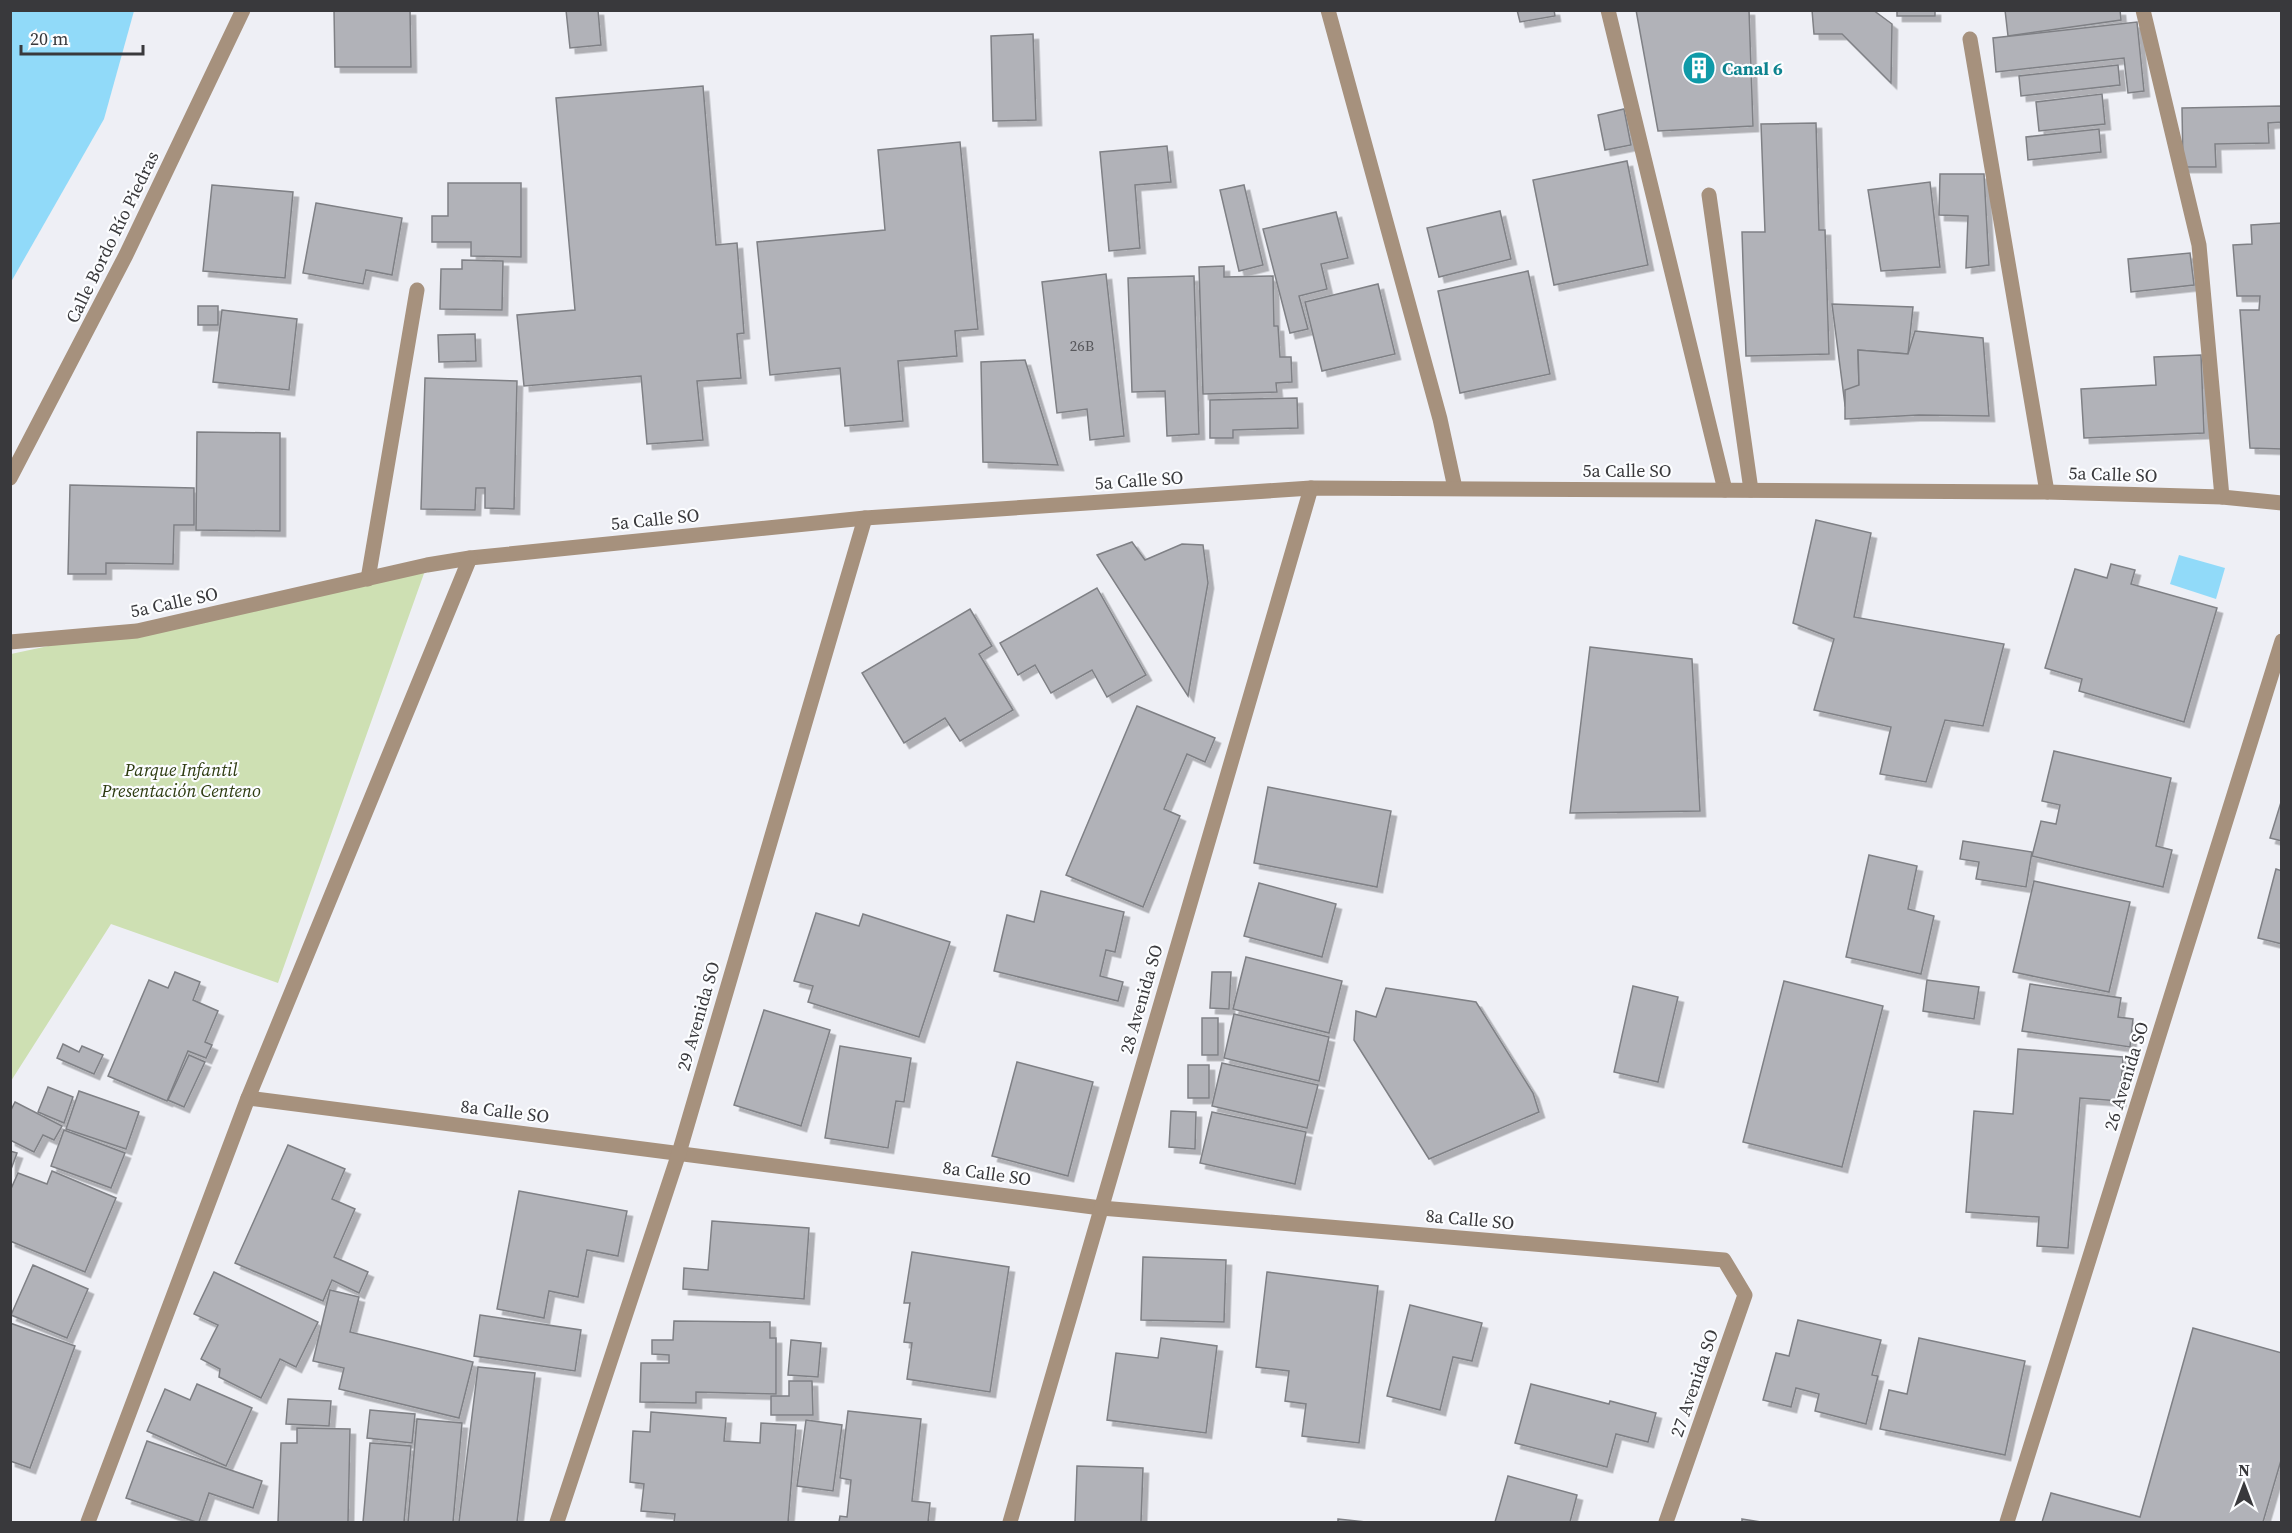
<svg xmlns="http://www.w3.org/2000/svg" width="2292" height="1533" viewBox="0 0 2292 1533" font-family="'Source Serif 4',serif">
<defs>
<filter id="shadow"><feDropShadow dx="5.5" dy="5.5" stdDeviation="0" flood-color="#0004"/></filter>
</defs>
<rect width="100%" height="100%" fill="#eeeff5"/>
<polygon fill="#cee0b3" points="427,565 278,983 111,924 11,1081 11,654"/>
<g fill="#91daf9">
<polygon points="11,10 134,11 104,119 11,282"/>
<polygon points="2179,555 2225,568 2216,599 2170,584"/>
</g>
<g fill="#b1b2b8" stroke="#7f8085" stroke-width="1.5" filter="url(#shadow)">
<polygon points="334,10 410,10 411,67 335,67"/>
<polygon points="566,10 598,10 601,45 570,48"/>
<polygon points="1517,10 1554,10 1555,16 1520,22"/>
<polygon points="1636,10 1749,10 1753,126 1658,131"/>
<polygon points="1812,10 1873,10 1892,24 1891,83 1842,34 1814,34"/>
<rect x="1897" y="10" width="38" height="6"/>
<polygon points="2005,10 2120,10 2121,20 2008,36"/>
<polygon points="2137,22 2144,91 2128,93 2124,58 1996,72 1993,38"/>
<polygon points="1033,34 1036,120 993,121 991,36"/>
<polygon points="2118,65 2120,85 2021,96 2019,76"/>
<polygon points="703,86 716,245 737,243 744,333 737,334 741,378 697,381 703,440 647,444 641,376 524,386 517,315 575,310 556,98"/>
<polygon points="2102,94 2105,124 2039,131 2036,102"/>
<polygon points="2282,106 2282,122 2268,123 2269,143 2215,144 2216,167 2183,167 2182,108"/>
<polygon points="1624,109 1631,145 1605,150 1598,115"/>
<polygon points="1816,123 1819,230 1825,230 1829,354 1746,356 1742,232 1765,232 1761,124"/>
<polygon points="2099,129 2101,152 2028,160 2026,137"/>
<polygon points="960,142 978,329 955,331 957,356 898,361 903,421 845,426 840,368 770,375 757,242 885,230 878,150"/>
<polygon points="1167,146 1171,182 1135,185 1140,248 1109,251 1100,152"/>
<polygon points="1627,161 1648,265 1554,285 1533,180"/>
<polygon points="1940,174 1984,174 1989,265 1966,268 1968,216 1939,215"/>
<polygon points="1930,182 1940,267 1881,271 1868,190"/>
<polygon points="448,183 521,183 521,257 471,256 471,242 432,242 432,216 448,216"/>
<polygon points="212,185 293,192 285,278 203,271"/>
<polygon points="1244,185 1263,265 1239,271 1220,190"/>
<polygon points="316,203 402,218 392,275 366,270 363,284 303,273"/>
<polygon points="1500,211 1511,259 1439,277 1427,228"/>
<polygon points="1336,212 1348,258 1321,264 1327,289 1299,296 1308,329 1290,333 1263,229"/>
<polygon points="2282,223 2282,449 2250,448 2240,310 2259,310 2260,296 2237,296 2233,245 2252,244 2251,225"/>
<polygon points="2190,253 2194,285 2131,292 2128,259"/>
<polygon points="462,260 503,261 502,310 440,309 441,269 462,269"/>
<polygon points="1224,266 1224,277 1273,276 1274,326 1278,326 1280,357 1291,357 1292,382 1276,383 1277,392 1203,394 1199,267"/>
<polygon points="1528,271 1550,374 1460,393 1438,291"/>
<polygon points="1106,274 1124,436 1090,440 1087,409 1057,413 1042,282"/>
<polygon points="1194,276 1199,434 1167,436 1165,391 1132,392 1128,278"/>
<polygon points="1378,284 1395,354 1322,371 1305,302"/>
<polygon points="1832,304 1913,307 1908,354 1858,350 1859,385 1845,405"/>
<rect x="198" y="306" width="20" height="19"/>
<polygon points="222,310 297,319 289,390 213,382"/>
<polygon points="1915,331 1983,338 1989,416 1919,415 1845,419 1845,390 1859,385 1858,350 1908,354"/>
<polygon points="475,334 476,361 439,362 438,335"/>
<polygon points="2201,355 2204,433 2084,438 2081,389 2156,385 2154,357"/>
<polygon points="1025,360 1058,465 983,462 981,362"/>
<polygon points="425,378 517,381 514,509 485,508 485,488 476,488 475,510 421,509"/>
<polygon points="1297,398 1298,428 1233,430 1233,438 1210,438 1210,400"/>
<polygon points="197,432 280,433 280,531 196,530"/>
<polygon points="70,485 194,488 194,525 174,525 173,564 106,563 106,574 68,574"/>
<polygon points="1816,520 1871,533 1854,617 2004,644 1983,726 1945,720 1926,782 1880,774 1891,727 1814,710 1834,639 1793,623"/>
<polygon points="1132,542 1145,560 1182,544 1203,545 1208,583 1188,696 1097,555"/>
<polygon points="2111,564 2135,570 2131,584 2217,608 2184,722 2079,691 2082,679 2045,668 2075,569 2107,578"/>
<polygon points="1097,588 1146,675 1107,697 1092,670 1051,693 1035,665 1018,675 1000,643"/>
<polygon points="970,609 992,646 979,654 1013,710 960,741 945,718 904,743 862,673"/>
<polygon points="1590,647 1692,659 1700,811 1570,813"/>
<polygon points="1137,706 1215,738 1205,762 1187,754 1164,809 1180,816 1143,907 1066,875"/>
<polygon points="2054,751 2171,778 2156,846 2172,850 2163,887 2032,856 2041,821 2056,824 2060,805 2042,801"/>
<polygon points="1268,787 1391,811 1377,887 1254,863"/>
<polygon points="2282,799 2282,841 2270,838"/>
<polygon points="1963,841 2032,852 2026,887 1976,879 1979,862 1960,859"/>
<polygon points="1869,855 1917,866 1908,909 1934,916 1921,974 1846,957"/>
<polygon points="2276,869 2282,871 2282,944 2258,938"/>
<polygon points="2034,881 2130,902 2109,992 2013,972"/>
<polygon points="1259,883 1336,904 1322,957 1244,936"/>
<polygon points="1041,891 1124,912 1115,952 1106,950 1100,976 1123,982 1118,1001 994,971 1007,915 1034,922"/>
<polygon points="816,913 859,926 863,914 950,942 919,1037 808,1002 813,986 794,981"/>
<polygon points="1246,957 1342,981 1329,1033 1233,1009"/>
<polygon points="175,972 200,982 193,1000 218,1011 205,1042 212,1045 206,1058 188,1051 167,1101 108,1076 149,980 168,988"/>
<polygon points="1212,972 1231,972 1229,1009 1210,1008"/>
<polygon points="1927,980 1979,987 1974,1019 1923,1011"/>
<polygon points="1784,981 1883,1006 1842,1167 1743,1142"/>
<polygon points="2030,984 2121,998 2118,1017 2133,1019 2130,1047 2022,1031"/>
<polygon points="1633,986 1678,997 1658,1082 1614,1072"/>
<polygon points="1386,988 1476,1002 1533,1093 1539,1112 1429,1159 1354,1040 1356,1011 1376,1017"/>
<polygon points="764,1010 830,1030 801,1126 734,1105"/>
<polygon points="1234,1014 1329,1037 1319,1081 1224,1058"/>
<rect x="1202" y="1018" width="16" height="37"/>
<polygon points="63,1044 79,1052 82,1046 103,1055 94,1074 57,1058"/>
<polygon points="840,1046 911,1058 904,1102 896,1101 888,1148 825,1138"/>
<polygon points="2018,1049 2123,1057 2120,1101 2080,1098 2068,1248 2037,1246 2039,1217 1966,1212 1974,1111 2013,1114"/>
<polygon points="189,1055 205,1062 184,1107 168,1100"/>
<polygon points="1017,1062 1093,1082 1068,1176 992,1156"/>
<polygon points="1222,1063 1318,1085 1307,1128 1212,1106"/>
<rect x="1188" y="1065" width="21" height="33"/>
<polygon points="48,1087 73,1097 64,1123 38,1112"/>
<polygon points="79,1091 139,1112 126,1149 66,1129"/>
<polygon points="15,1102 62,1126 54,1140 43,1135 34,1152 10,1140 10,1112"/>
<polygon points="1171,1111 1196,1112 1195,1149 1169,1147"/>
<polygon points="1212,1112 1306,1132 1295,1184 1200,1163"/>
<polygon points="64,1130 125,1153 111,1188 51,1166"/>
<polygon points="288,1145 345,1169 332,1199 355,1209 334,1257 368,1272 359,1293 332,1280 323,1301 235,1263"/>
<polygon points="10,1151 17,1153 10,1172"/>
<polygon points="52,1171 116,1198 85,1272 10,1241 10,1191 18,1173 47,1184"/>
<polygon points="519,1191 627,1211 618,1256 587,1250 578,1297 549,1291 544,1318 497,1309"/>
<polygon points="712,1221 809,1228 804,1299 683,1289 684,1268 708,1270"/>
<polygon points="912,1252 1009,1267 990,1392 907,1379 912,1343 904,1342 910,1303 904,1303"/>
<polygon points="1143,1257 1226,1260 1224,1322 1141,1320"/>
<polygon points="33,1265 88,1289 67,1338 11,1315"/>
<polygon points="214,1272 318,1322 296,1367 280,1359 261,1398 219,1377 220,1369 201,1359 218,1325 194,1314"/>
<polygon points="1267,1272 1378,1286 1359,1443 1302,1436 1306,1404 1285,1401 1289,1371 1256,1367"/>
<polygon points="330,1290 359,1297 350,1332 473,1362 459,1418 339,1389 344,1368 313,1361"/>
<polygon points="1410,1305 1482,1323 1472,1361 1453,1357 1440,1410 1387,1396"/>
<polygon points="480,1315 581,1330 575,1371 474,1356"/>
<polygon points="1798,1320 1881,1340 1872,1375 1878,1376 1866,1424 1815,1411 1819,1394 1796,1388 1791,1407 1763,1400 1776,1353 1789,1356"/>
<polygon points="674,1321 770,1322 770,1338 776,1338 776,1394 696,1392 696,1403 640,1402 641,1363 669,1363 669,1355 652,1354 652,1340 673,1340"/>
<polygon points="10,1323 75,1346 30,1468 10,1461"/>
<polygon points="2193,1328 2282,1353 2282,1457 2263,1522 2042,1522 2051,1493 2140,1517"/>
<polygon points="1161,1338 1217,1346 1206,1433 1107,1420 1116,1353 1158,1358"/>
<polygon points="1919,1338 2025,1361 2005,1455 1880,1429 1889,1390 1907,1394"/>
<polygon points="791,1340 821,1343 818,1377 788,1375"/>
<polygon points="478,1367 535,1373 517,1522 459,1522"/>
<polygon points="789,1381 812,1381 813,1415 771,1415 771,1396 789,1396"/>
<polygon points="197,1384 252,1408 226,1466 147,1431 165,1389 190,1400"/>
<polygon points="1531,1384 1609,1404 1610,1401 1656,1413 1648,1442 1616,1434 1607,1467 1515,1443"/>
<polygon points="288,1399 331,1401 329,1426 286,1424"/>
<polygon points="370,1410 415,1414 412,1443 367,1438"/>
<polygon points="848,1411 921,1419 912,1501 930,1503 928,1522 839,1522 840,1516 847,1517 851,1480 840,1478"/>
<polygon points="651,1412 726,1418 724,1441 760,1443 761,1423 796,1425 788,1522 674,1522 675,1514 641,1511 644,1484 630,1482 633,1431 650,1432"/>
<polygon points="417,1419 462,1423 453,1522 408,1522"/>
<polygon points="806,1420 842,1425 833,1491 797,1486"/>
<polygon points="297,1428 350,1429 348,1522 278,1522 281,1443 297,1443"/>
<polygon points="147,1441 262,1481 253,1508 209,1493 199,1522 196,1522 126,1498"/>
<polygon points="370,1443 411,1446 404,1522 363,1522"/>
<polygon points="1077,1466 1143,1468 1141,1522 1075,1522"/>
<polygon points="1508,1476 1577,1495 1570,1522 1495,1522"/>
<polygon points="1338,1519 1366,1522 1338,1522"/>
<polygon points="1742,1519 1761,1522 1742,1522"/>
</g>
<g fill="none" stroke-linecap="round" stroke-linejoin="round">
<g stroke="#a6917d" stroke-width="15">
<polyline points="1328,10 1440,419 1455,488"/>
<polyline points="1608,10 1725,490"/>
<polyline points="2143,10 2199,245 2222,497"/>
<polyline points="1970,39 2047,492"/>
<polyline points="1709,195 1751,490"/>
<polyline points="10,478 126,255 243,10"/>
<polyline points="368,579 417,290"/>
<polyline points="10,642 137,631 427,565 470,558 865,518 1311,488 2047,492 2222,497 2282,503"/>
<polyline points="248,1098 1101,1208 1724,1260 1745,1295 1666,1522"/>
<polyline points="88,1522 248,1098 470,558"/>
<polyline points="557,1522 679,1153 865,518"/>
<polyline points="1010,1522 1311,488"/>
<polyline points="2007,1522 2282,641"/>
</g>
</g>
<defs>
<g id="building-disc" transform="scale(1.725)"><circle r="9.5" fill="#0f9aa8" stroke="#fcfdff"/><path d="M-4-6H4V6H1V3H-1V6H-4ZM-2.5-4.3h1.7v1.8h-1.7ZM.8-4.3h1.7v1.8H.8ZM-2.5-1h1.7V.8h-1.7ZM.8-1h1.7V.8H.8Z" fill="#fff"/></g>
</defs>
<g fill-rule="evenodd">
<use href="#building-disc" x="1699" y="68"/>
</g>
<g text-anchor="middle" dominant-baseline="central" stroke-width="4.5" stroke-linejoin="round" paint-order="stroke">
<g font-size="15" fill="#57575b">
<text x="1082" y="345">26B</text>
</g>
<g font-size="18" font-weight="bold" fill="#0d838f" stroke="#fcfdff" text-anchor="start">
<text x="1722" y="68">Canal 6</text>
</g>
<g font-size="18" fill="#39393c" stroke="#fcfdff">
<text transform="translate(112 237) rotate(-64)">Calle Bordo Río Piedras</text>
<text x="1627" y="470">5a Calle SO</text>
<text transform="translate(2113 474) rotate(2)">5a Calle SO</text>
<text transform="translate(1139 480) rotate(-4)">5a Calle SO</text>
<text transform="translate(655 519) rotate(-6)">5a Calle SO</text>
<text transform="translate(174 602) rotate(-12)">5a Calle SO</text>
<text transform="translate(1141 999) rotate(-74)">28 Avenida SO</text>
<text transform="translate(698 1016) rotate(-74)">29 Avenida SO</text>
<text transform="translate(2126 1076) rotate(-73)">26 Avenida SO</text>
<text transform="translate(505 1111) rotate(7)">8a Calle SO</text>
<text transform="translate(987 1173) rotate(8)">8a Calle SO</text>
<text transform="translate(1470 1219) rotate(5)">8a Calle SO</text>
<text transform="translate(1694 1383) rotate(-71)">27 Avenida SO</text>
</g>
<g font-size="18" font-style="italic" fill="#2d3b10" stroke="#fcfdff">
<text x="181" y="769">Parque Infantil<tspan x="181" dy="21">Presentación Centeno</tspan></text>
</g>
</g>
<rect width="2292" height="1533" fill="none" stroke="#39393c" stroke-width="24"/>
<g transform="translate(2244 1485)" stroke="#fcfdff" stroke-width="4.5" paint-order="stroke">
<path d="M0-4.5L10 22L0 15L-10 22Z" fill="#39393c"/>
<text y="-9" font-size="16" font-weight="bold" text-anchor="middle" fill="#39393c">N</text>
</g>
<path d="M21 45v9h122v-9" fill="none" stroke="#39393c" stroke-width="3"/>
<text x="30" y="45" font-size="18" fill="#39393c" stroke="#fcfdff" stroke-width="4.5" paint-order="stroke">20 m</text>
</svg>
